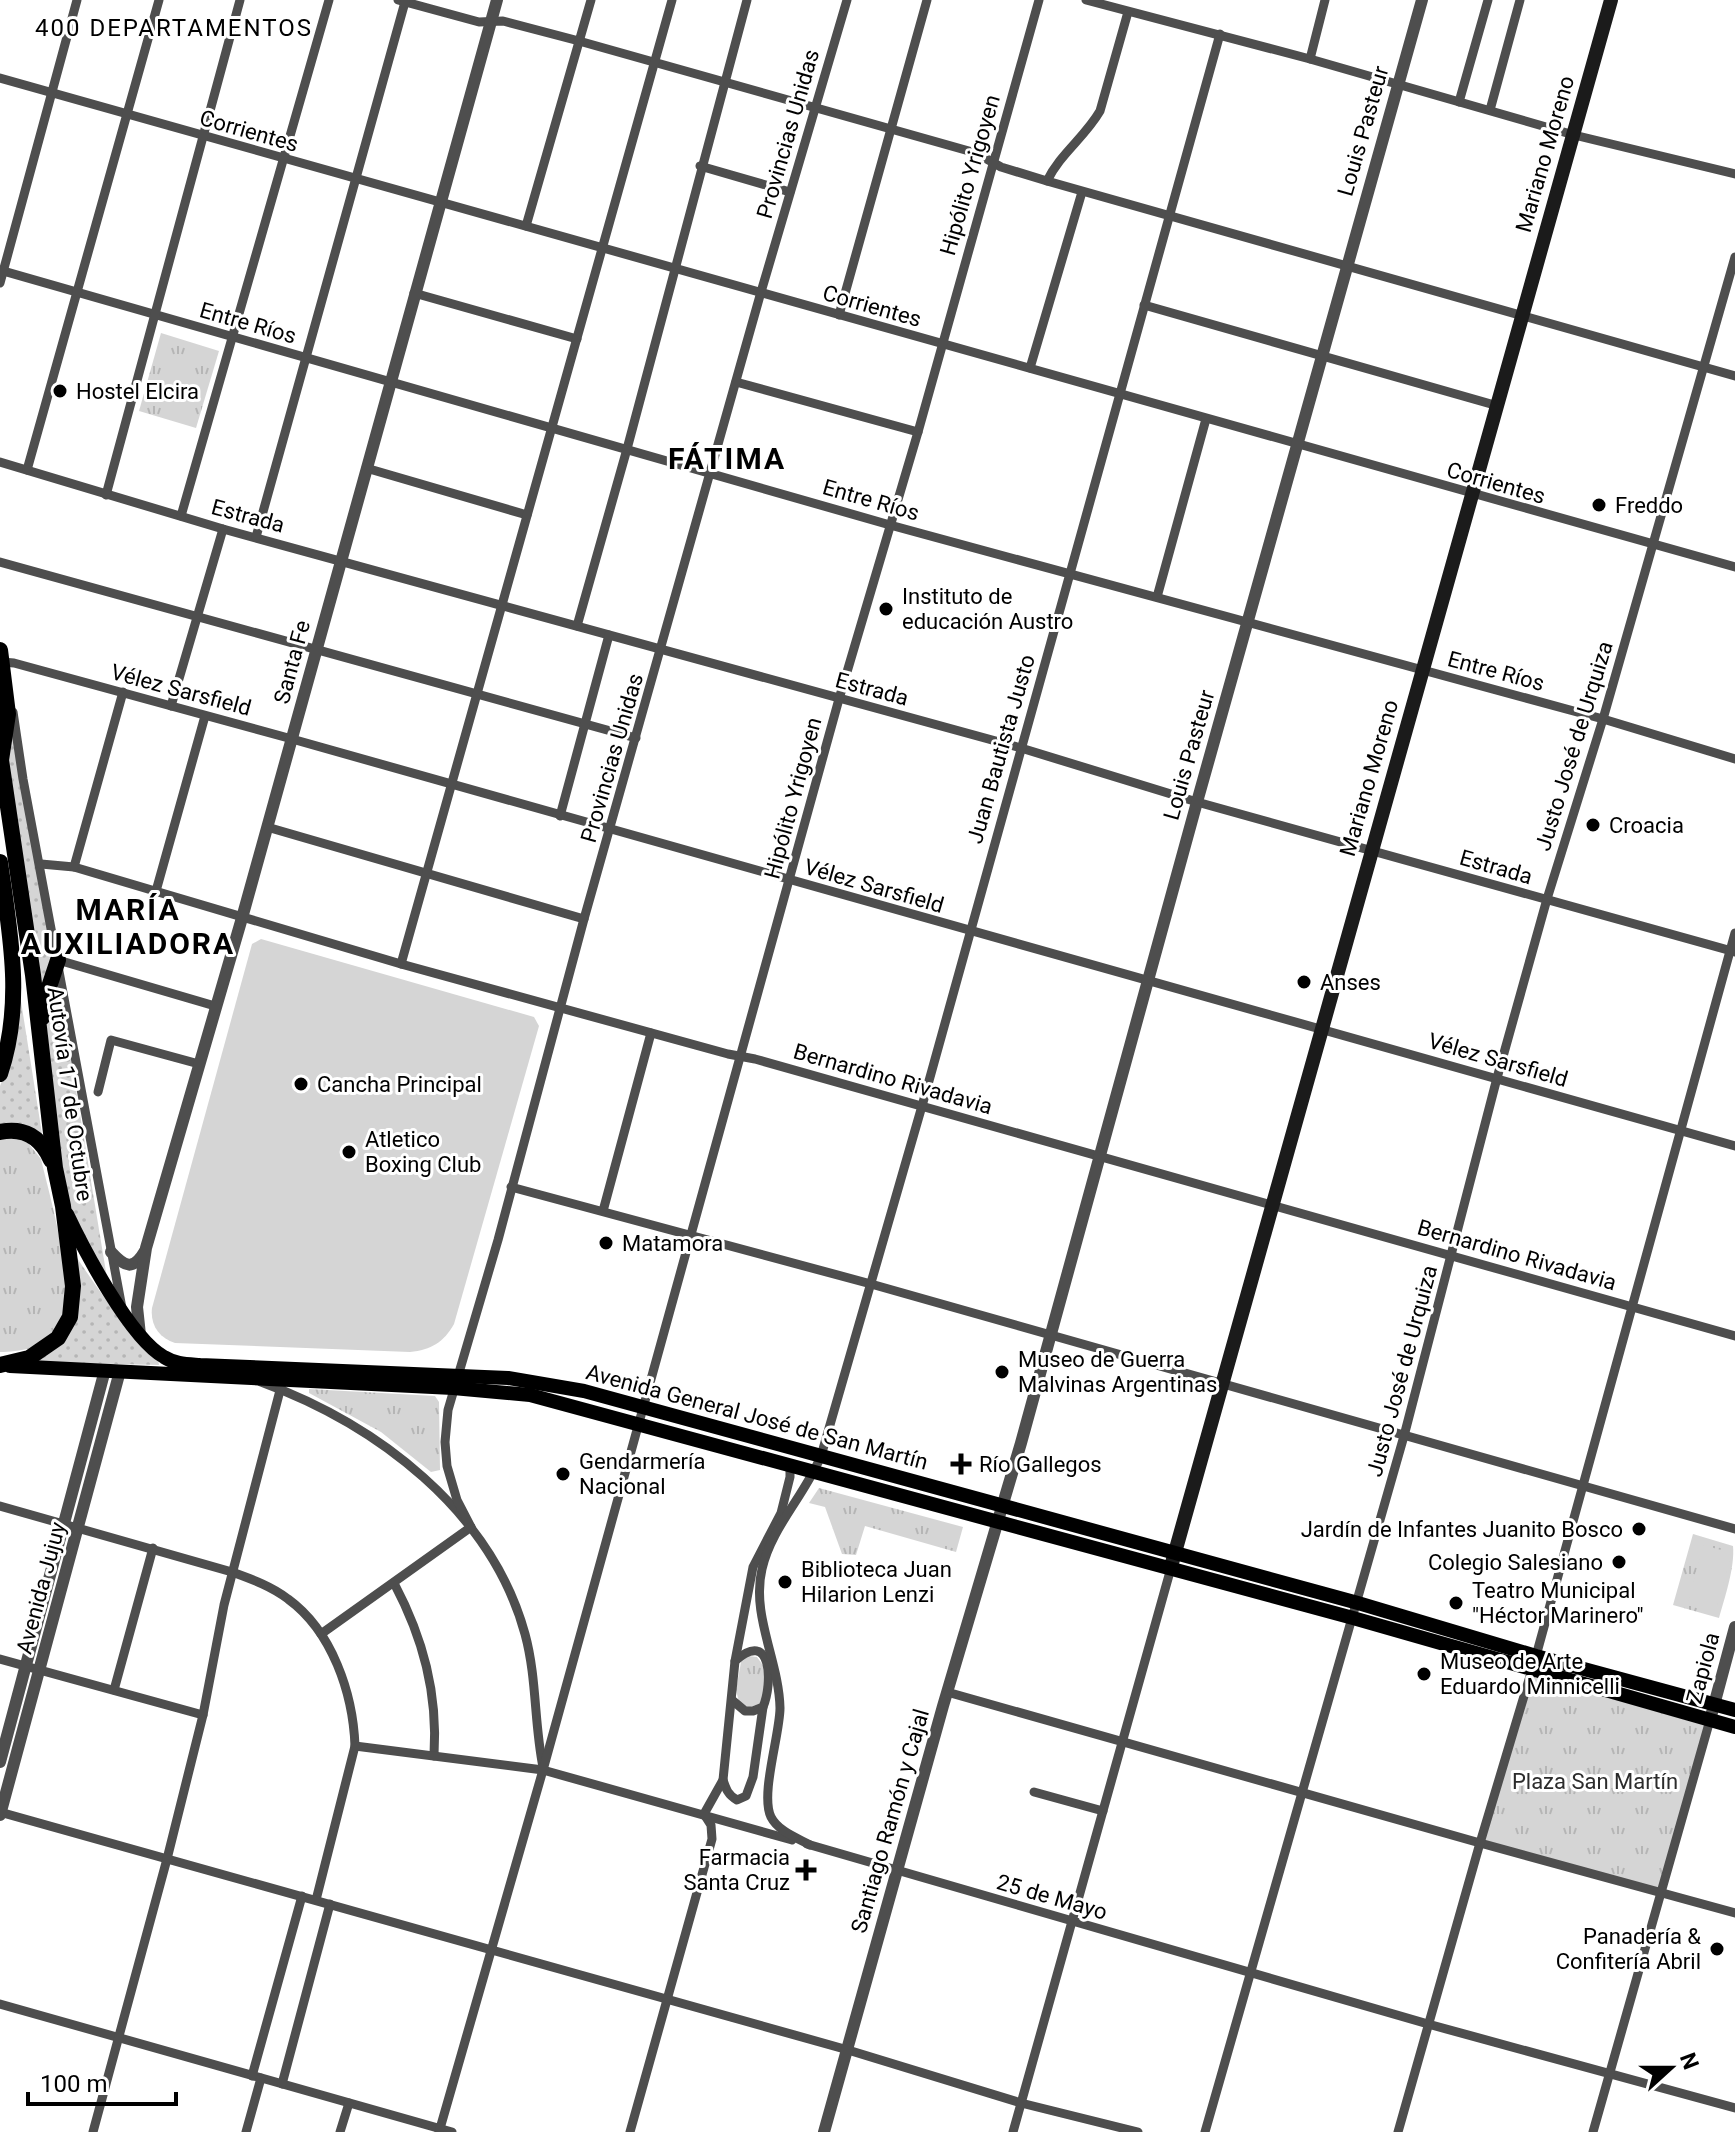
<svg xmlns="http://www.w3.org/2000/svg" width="1735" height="2132" viewBox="0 0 1735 2132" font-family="Roboto,sans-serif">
<defs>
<pattern id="grass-dots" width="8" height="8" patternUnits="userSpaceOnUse" patternTransform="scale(2)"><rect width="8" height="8" fill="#d5d5d5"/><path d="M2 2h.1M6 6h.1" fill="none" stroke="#b5b5b5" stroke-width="1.8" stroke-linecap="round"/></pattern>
<pattern id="park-tufts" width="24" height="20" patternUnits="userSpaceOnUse" patternTransform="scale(2)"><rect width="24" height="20" fill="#d5d5d5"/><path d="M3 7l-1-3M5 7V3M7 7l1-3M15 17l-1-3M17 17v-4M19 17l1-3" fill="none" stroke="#b5b5b5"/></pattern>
</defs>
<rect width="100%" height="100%" fill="#fff"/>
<g fill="url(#grass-dots)">
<polygon points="11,722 54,960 40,1001 5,763"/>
<polygon points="57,975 107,1278 77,1226 58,1168 46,1015"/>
<path d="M20 995 43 1140C28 1129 19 1122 0 1124V1086L6 1071Z"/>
<path d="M75 1255C100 1292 124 1328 158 1359L159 1365 34 1362Z"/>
</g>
<g fill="url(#park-tufts)">
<polygon points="161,333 219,351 196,428 139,411"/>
<path d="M11 1136 28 1143 41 1159C50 1198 80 1297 57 1331 45 1348 19 1352 0 1352V1139Z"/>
<polygon points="309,1389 435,1396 439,1402 440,1470 431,1472 381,1432 309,1393"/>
<polygon points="819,1488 963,1527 956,1552 865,1526 856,1555 842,1554 825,1507 809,1503"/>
<path d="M1693 1534 1733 1546C1735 1567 1725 1597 1719 1618L1673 1605Z"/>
<polygon points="749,1656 757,1657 767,1671 761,1703 748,1708 739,1702 736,1690 741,1662"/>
<polygon points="1532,1669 1710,1720 1659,1892 1480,1843"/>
</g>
<g fill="#d5d5d5">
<path d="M261 939 534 1017 539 1026 454 1324C444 1342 431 1350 410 1352L175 1343C159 1338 150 1325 152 1308L252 944Z"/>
<polygon points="1703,1545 1732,1553 1716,1610 1688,1602"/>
</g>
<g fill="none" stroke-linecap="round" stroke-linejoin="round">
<g stroke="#4e4e4e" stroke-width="9">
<polyline points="398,0 479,22 503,21 579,41 976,153 1001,167 1047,181 1735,376"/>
<polyline points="1086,0 1310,59 1574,135 1735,174"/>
<polyline points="1310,59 1325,0"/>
<polyline points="0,78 1735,567"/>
<polyline points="1459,102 1488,0"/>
<polyline points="1490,110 1520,0"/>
<polyline points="700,166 790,192"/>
<path d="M1047 181C1060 154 1085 137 1100 111L1128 12"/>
<polyline points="526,226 591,0"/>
<polyline points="0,270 890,525 1603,719 1735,759"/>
<polyline points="0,283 77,0"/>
<polyline points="414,293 577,339"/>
<polyline points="1144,305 1498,406"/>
<polyline points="839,315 927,0"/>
<polyline points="1030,368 1082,192"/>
<polyline points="736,382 918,432"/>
<polyline points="0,462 223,529 1021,748 1197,802 1735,952"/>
<polyline points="366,468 527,515"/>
<polyline points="27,470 159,0"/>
<polyline points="106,495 240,0"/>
<polyline points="181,516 329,0"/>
<polyline points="256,537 405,2"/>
<polyline points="0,562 636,738"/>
<polyline points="1157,597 1206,419"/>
<polyline points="577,626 627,449 747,0"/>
<polyline points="2,662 14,663 292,739 1735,1146"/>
<polyline points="171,706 223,529"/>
<polyline points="13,712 23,779 122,1308"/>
<polyline points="560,816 609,635"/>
<polyline points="267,827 584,919"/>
<polyline points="41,864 74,867 401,964 728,1054 755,1059 1735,1336"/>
<polyline points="74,867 123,692"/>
<polyline points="156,891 205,716"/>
<polyline points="58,960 215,1006"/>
<polyline points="401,964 672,0"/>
<polyline points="98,1092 111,1040 199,1064"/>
<polyline points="511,1187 871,1284 1735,1529"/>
<polyline points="603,1211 651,1033"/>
<path d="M261 1382C376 1424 491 1510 525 1634 537 1678 534 1723 543 1767"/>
<path d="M0 1506 232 1572C251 1579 271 1586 288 1599 332 1631 353 1693 355 1746L316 1900"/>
<polyline points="471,1527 457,1500 447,1466 445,1442 448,1410 498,1240 584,919 761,292 847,0"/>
<path d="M394 1583C423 1638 438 1693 434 1756"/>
<polyline points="321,1634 471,1527"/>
<polyline points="0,1659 203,1715"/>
<polyline points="114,1690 153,1548"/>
<polyline points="947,1692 1480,1843 1735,1913"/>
<path d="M732 1700 745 1711H753L763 1707C773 1683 772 1628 735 1661"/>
<polyline points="355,1746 543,1770 792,1840"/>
<path d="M723 1780C726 1789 728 1795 737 1800L746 1796 753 1777 763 1707"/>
<polyline points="1034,1792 1103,1811"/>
<polyline points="0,1812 848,2050 1021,2103 1138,2132"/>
<polyline points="704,1814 723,1780 735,1661 753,1567 781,1513 790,1477 790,1465"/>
<polyline points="807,1844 1428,2024 1735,2108"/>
<path d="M810 1845C797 1838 778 1831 771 1817 760 1795 780 1734 780 1708 779 1661 751 1615 762 1569 771 1528 805 1495 821 1456L922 1106 1220 34"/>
<polyline points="0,2004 452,2132"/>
<polyline points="252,2076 302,1896"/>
<polyline points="282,2084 330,1904"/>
<polyline points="93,2132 167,1859 203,1715 224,1605 283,1379"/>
<polyline points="246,2132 261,2078"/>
<polyline points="340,2132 349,2103"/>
<polyline points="439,2132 543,1770 839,699 918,432 1039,0"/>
<polyline points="630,2132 712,1839 711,1825 704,1814"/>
<polyline points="1013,2132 1171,1568"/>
<polyline points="1205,2132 1404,1436 1497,1078 1547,899 1603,719 1735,257"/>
<polyline points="1398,2132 1480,1843 1536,1656 1735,933"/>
<polyline points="1593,2132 1710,1720"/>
</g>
<g stroke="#4e4e4e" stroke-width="12">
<path d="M111 1252C125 1267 133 1271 145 1251"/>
<polyline points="140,1335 137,1307 146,1248 242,918 497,0"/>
<polyline points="1710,1720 1735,1627"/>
<polyline points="0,1762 105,1370"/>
<polyline points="0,1815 120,1371"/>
<polyline points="824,2132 943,1706 1021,1443 1197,802 1422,0"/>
</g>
<polyline stroke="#1b1b1b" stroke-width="14" points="1172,1563 1611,0"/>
<g stroke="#000" stroke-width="14">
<path d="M67 1214C84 1250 130 1338 164 1357 175 1364 187 1364 200 1365L508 1378 584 1391 1358 1603 1536 1656 1735 1710"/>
<polyline points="10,1366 453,1388 530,1395 1353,1618 1735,1727"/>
</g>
<g stroke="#000" stroke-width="16">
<polyline points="0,650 8,714 1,760 33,975 55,1168 63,1206 73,1286 70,1317 58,1338 29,1358 0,1365"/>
<path d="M0 862C10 933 24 1003 0 1074"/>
<polyline points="43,1017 47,993 58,960"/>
<path d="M0 1132C24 1127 41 1137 51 1160"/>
</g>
</g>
<g fill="#000" stroke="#fff" stroke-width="3">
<circle cx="60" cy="391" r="8"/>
<circle cx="1599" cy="505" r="8"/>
<circle cx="886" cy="609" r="8"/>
<circle cx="1593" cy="825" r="8"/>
<circle cx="1304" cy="982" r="8"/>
<circle cx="301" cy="1084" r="8"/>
<circle cx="349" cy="1152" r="8"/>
<circle cx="606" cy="1243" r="8"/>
<circle cx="1002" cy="1372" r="8"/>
<path d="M957 1452h8v8h8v8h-8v8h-8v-8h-8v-8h8z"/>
<circle cx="563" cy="1474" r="8"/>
<circle cx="1639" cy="1529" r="8"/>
<circle cx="1619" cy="1562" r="8"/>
<circle cx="785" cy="1582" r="8"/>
<circle cx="1456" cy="1603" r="8"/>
<circle cx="1424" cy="1674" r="8"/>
<path d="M802 1858h8v8h8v8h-8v8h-8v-8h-8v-8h8z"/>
<circle cx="1717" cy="1949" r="8"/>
</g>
<g text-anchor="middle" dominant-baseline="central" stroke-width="6" stroke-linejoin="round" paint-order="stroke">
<g font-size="22" fill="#000" stroke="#fff">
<text transform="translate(249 131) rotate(16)">Corrientes</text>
<text transform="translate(1363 131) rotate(-74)">Louis Pasteur</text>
<text transform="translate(788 134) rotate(-74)">Provincias Unidas</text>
<text transform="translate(1545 154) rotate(-74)">Mariano Moreno</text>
<text transform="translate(970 175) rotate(-74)">Hipólito Yrigoyen</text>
<text transform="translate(872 306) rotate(16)">Corrientes</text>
<text transform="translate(248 323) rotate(16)">Entre Ríos</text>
<text transform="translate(1496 483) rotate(16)">Corrientes</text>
<text transform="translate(871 500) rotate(16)">Entre Ríos</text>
<text transform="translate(248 516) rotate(15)">Estrada</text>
<text transform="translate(292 662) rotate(-75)">Santa Fe</text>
<text transform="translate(1496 671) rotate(15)">Entre Ríos</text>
<text transform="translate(872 689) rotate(15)">Estrada</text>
<text transform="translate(181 690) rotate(15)">Vélez Sarsfield</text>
<text transform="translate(1574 746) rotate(-73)">Justo José de Urquiza</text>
<text transform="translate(1001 749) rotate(-74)">Juan Bautista Justo</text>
<text transform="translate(1189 755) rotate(-74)">Louis Pasteur</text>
<text transform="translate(612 758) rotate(-74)">Provincias Unidas</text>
<text transform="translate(1369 778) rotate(-74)">Mariano Moreno</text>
<text transform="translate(793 798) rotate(-75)">Hipólito Yrigoyen</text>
<text transform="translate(1496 867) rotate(16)">Estrada</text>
<text transform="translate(874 886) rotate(16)">Vélez Sarsfield</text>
<text transform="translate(1498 1060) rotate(16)">Vélez Sarsfield</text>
<text transform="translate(893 1079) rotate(16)">Bernardino Rivadavia</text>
<text transform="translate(70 1094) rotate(82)">Autovía 17 de Octubre</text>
<text transform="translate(1517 1255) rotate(16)">Bernardino Rivadavia</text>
<text transform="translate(1402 1371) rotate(-75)">Justo José de Urquiza</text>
<text transform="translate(757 1417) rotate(15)">Avenida General José de San Martín</text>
<text transform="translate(41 1588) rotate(-75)">Avenida Jujuy</text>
<text transform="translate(1703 1668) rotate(-75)">Zapiola</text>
<text transform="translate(890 1821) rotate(-74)">Santiago Ramón y Cajal</text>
<text transform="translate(1052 1897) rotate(16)">25 de Mayo</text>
</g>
<g font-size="22" fill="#000" stroke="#fff" text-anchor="start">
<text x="76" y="391">Hostel Elcira</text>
<text x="1615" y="505">Freddo</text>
<text x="902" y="596">Instituto de<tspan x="902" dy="25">educación Austro</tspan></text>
<text x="1609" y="825">Croacia</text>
<text x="1320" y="982">Anses</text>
<text x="317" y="1084">Cancha Principal</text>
<text x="365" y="1139">Atletico<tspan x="365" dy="25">Boxing Club</tspan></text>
<text x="622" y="1243">Matamora</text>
<text x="1018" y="1359">Museo de Guerra<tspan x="1018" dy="25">Malvinas Argentinas</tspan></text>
<text x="579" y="1461">Gendarmería<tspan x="579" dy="25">Nacional</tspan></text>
<text x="979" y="1464">Río Gallegos</text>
<text x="1623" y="1529" text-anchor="end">Jardín de Infantes Juanito Bosco</text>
<text x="1603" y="1562" text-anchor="end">Colegio Salesiano</text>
<text x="801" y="1569">Biblioteca Juan<tspan x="801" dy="25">Hilarion Lenzi</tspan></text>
<text x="1472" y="1590">Teatro Municipal<tspan x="1472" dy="25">"Héctor Marinero"</tspan></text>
<text x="1440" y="1661">Museo de Arte<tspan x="1440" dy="25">Eduardo Minnicelli</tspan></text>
<text x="790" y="1857" text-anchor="end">Farmacia<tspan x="790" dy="25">Santa Cruz</tspan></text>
<text x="1701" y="1936" text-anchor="end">Panadería &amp;<tspan x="1701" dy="25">Confitería Abril</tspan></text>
</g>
<g font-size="22" fill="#2c2c2c" stroke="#fff">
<text x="1595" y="1781">Plaza San Martín</text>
</g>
<g font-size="24" letter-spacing="2" fill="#000" stroke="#fff">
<text x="174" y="28">400 DEPARTAMENTOS</text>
</g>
<g font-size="30" font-weight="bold" letter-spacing="2" fill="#000" stroke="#fff">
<text x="727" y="458">FÁTIMA</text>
<text x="128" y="909">MARÍA<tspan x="128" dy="34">AUXILIADORA</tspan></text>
</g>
</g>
<g transform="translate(1671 2068) rotate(69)" stroke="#ffffff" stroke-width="6" paint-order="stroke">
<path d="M0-6L14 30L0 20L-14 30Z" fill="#000000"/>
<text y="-12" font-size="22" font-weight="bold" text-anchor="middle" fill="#000000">N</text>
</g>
<path d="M28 2092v12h148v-12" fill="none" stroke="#000000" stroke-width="4"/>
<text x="40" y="2092" font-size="24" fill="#000000" stroke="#ffffff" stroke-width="6" paint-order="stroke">100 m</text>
</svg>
